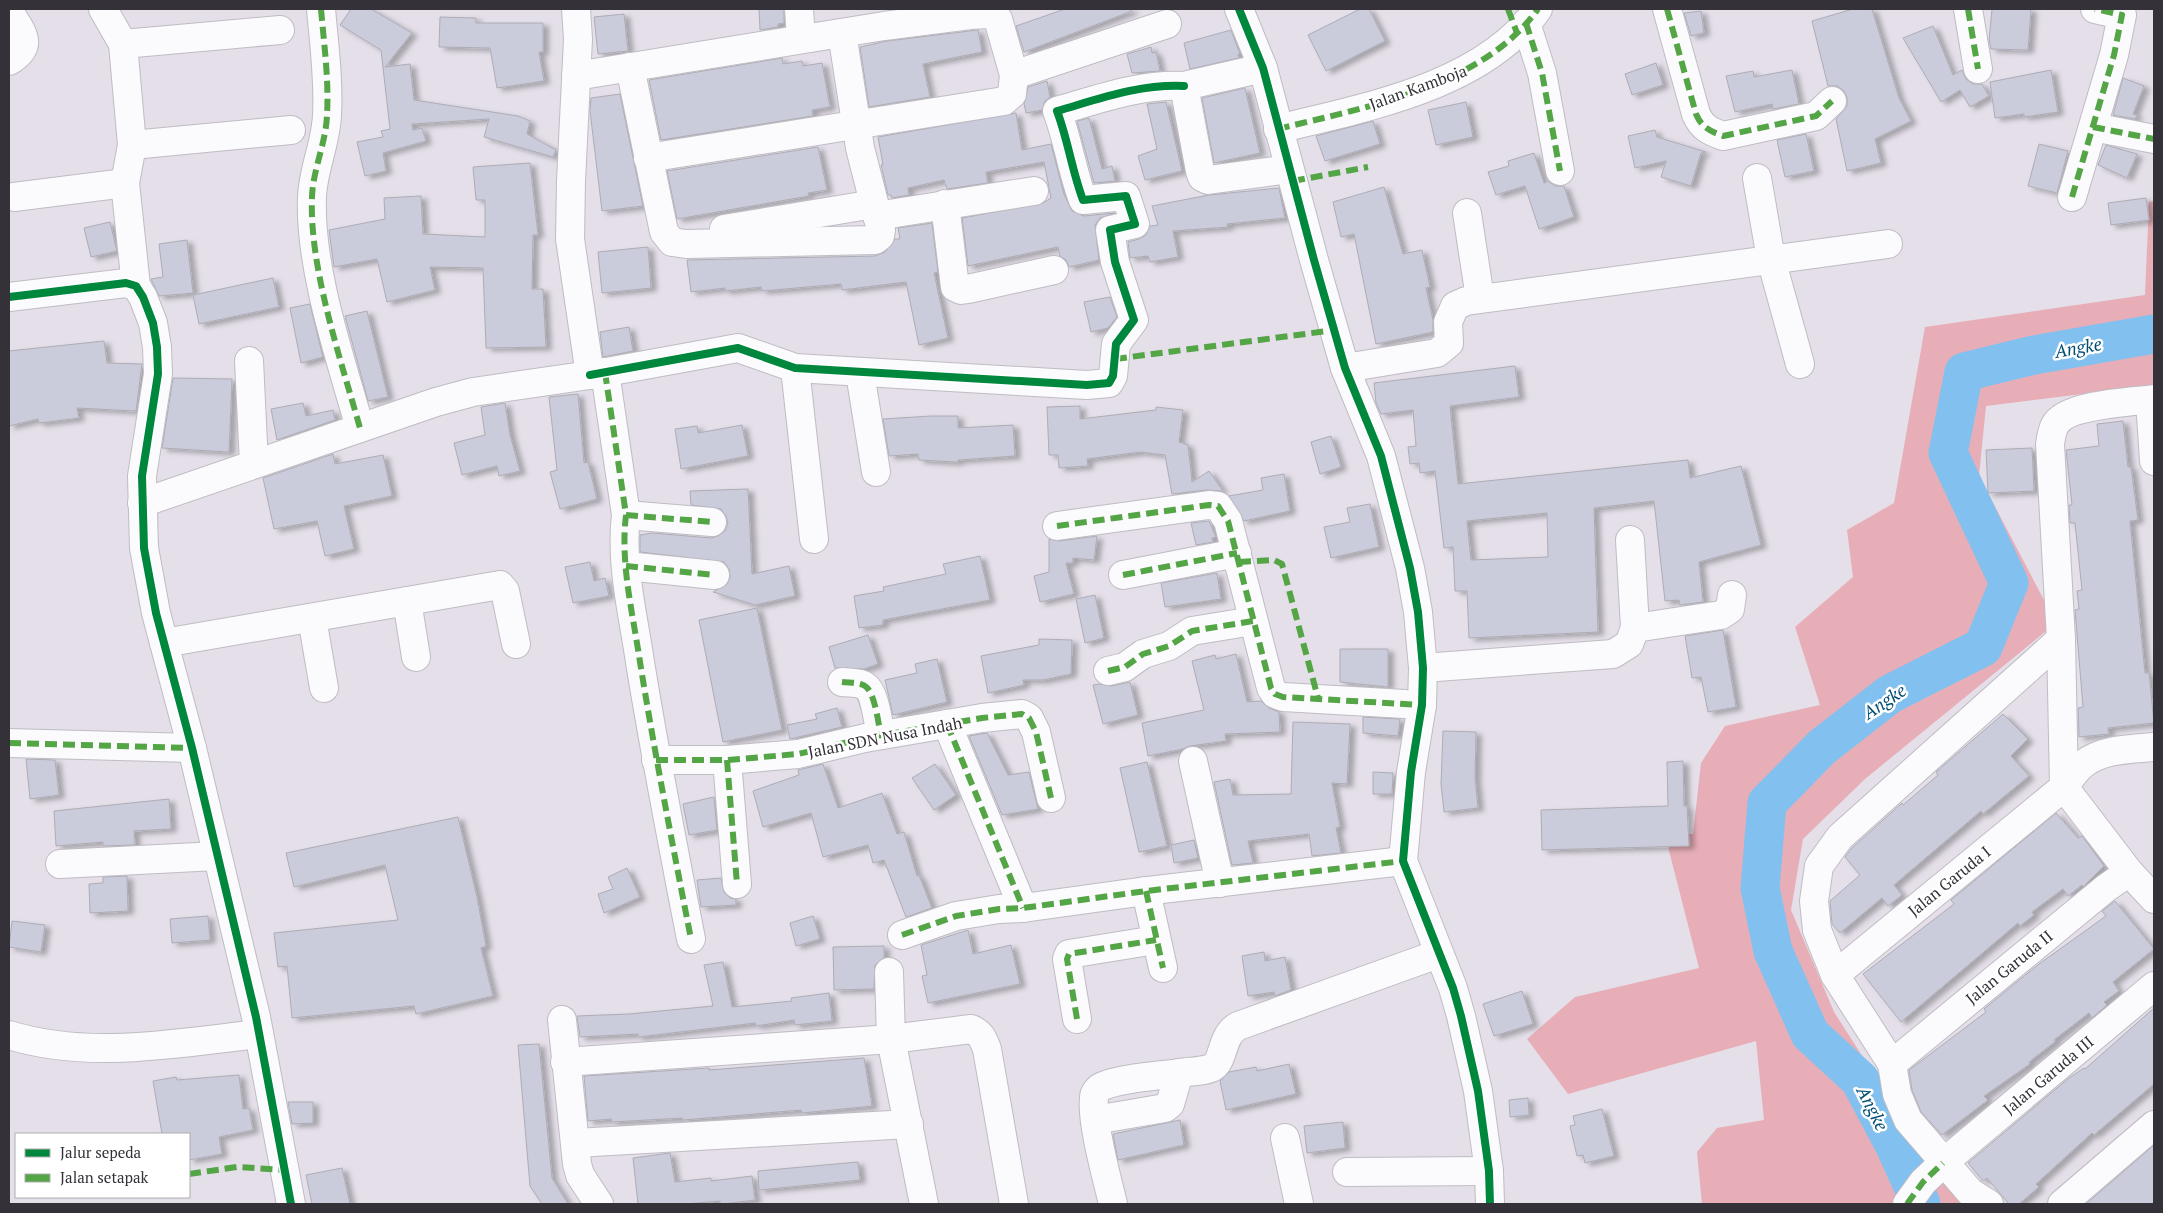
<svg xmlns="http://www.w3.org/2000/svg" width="2163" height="1213" viewBox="0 0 2163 1213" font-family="'PT Serif',serif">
<defs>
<filter id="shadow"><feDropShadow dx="5.5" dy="3" stdDeviation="2.5" flood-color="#0004"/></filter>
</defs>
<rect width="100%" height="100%" fill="#e4dfe9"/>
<polygon fill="#e7aeb7" points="2154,201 2154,385 1986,406 1979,476 2056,623 1865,779 1803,839 1791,910 1834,1012 1945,1185 1994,1204 1702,1204 1697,1152 1717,1128 1764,1120 1756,1041 1568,1094 1527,1039 1575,997 1699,968 1665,835 1693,834 1701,763 1725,726 1820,705 1795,627 1853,577 1847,530 1894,503 1925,327 2145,295 2149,202"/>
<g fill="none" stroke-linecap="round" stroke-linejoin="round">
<polyline stroke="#82c1ef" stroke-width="39" points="1921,1204 1895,1146 1860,1080 1810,1034 1773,951 1760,888 1767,803 1822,747 1890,694 1983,647 2009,583 1948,453 1964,372 2034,355 2154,334"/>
</g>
<g fill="#cacbdb" stroke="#aeacb4" fill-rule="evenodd" filter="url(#shadow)">
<polygon points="351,9 371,9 412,33 385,67 410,64 414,100 518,116 530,121 527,134 556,150 553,157 484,137 489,119 412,124 413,130 422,128 426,141 383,153 386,171 365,176 357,142 383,137 381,131 390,129 381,50 340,25"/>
<polygon points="759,9 784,9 784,23 778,24 778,27 760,30"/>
<polygon points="1065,9 1131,9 1132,11 1024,52 1016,26"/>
<polygon points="1360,9 1369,9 1385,41 1326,71 1308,35"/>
<polygon points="1853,9 1872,9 1899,98 1911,121 1875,139 1881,163 1847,171 1836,119 1847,106 1847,97 1843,90 1837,86 1828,86 1812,21"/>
<polygon points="1992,9 2031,9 2028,50 1991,49 1989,40"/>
<polygon points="1701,11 1704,33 1691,36 1684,13"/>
<polygon points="624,14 628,51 598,54 594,17"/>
<polygon points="440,17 476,18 476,23 543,23 543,52 539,52 544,81 497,88 490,48 439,47"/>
<polygon points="1933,26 1953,75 1962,70 1966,79 1973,84 1982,84 1989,96 1970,107 1960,90 1941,102 1903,38"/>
<polygon points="978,30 982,52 923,64 930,97 869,107 860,47 887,41"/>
<polygon points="1231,30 1240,54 1238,54 1239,58 1190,69 1184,43"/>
<polygon points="1151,47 1152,53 1156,52 1160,71 1132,73 1127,54"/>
<polygon points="782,58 783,64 802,61 803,66 822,63 830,107 812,110 813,116 661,140 649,80"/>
<polygon points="1656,63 1663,85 1632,95 1625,74"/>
<polygon points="1792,70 1799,104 1773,109 1772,104 1735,112 1726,76 1753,71 1754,77"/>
<polygon points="2051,70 2058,112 2024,117 2024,114 1995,118 1990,82"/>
<polygon points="2123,78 2144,86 2133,114 2137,115 2135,119 2113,115"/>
<polygon points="1047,81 1050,97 1045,101 1042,110 1026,113 1024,104 1028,87"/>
<polygon points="1245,88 1260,153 1214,163 1202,98"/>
<polygon points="620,94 643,206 602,211 590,111 591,98"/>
<polygon points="1166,102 1182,171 1145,180 1138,156 1157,149 1147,104"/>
<polygon points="1466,102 1473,137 1436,145 1428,110"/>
<polygon points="1016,113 1022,150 1051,144 1064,194 1072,211 1084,216 1115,213 1100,218 1095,225 1099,260 1069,267 1066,260 1060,256 1058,247 968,266 962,218 1043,203 1051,198 1044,162 986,172 988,183 947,189 944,180 908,188 909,195 892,198 891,195 888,195 881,165 883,165 878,137"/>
<polygon points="1089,118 1102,169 1112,166 1115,181 1094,183 1077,121"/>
<polygon points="1373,121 1380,144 1325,161 1316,136"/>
<polygon points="1655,130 1657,137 1706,152 1701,153 1691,186 1661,177 1666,161 1635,168 1628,136"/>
<polygon points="1806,134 1814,171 1785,177 1777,140"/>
<polygon points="2039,144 2068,151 2057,193 2028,186"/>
<polygon points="2106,145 2137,154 2127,178 2098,165"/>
<polygon points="818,147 827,190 808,193 809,196 677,219 667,171"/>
<polygon points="1534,153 1544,183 1548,181 1555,186 1564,186 1574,217 1539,229 1525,186 1496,195 1488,172 1509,166 1508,161"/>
<polygon points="530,163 538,235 533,235 532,289 543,289 546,347 486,348 483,268 430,267 435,290 387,302 377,259 334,267 329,230 385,219 384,198 421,196 423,234 485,237 485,200 476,200 473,167"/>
<polygon points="1384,187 1403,254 1422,250 1430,287 1426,288 1433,320 1433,332 1376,344 1354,234 1341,237 1333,202"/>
<polygon points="1279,188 1285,218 1227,224 1228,227 1173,231 1178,257 1150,262 1148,256 1130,258 1128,242 1139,239 1146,235 1150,226 1158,225 1152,206 1209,195"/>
<polygon points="2146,198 2149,220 2111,225 2108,203"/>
<polygon points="110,222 117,251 91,257 84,228"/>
<polygon points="932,223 938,272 934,273 948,338 919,345 906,282 842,290 841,284 762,291 761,287 725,291 725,288 691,292 687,260 875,256 885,252 895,239 900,239 898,228"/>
<polygon points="187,240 193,293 159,296 151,279 163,277 159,244"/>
<polygon points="648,247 651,288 602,293 598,252"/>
<polygon points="273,278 279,307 199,324 193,295"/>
<polygon points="1110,297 1117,317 1108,328 1091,332 1084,302"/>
<polygon points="310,304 323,357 301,363 290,308"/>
<polygon points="367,311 388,397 368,401 345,316"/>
<polygon points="629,327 633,351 603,357 600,332"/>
<polygon points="104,341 107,363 142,364 136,411 77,408 79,418 39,423 38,419 9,426 9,351"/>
<path d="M1515 366 1519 397 1450 406 1458 484 1688 460 1690 478 1741 466 1761 545 1699 562 1703 602 1680 605 1679 600 1665 601 1654 501 1594 508 1598 632 1469 638 1467 591H1455L1453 547 1444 548 1435 471 1420 473 1419 463 1410 464 1408 447 1416 446 1413 410 1381 414 1376 403 1374 383ZM1547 513 1548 557 1471 560 1467 521Z"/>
<polygon points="173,378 232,379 229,452 162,448"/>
<polygon points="578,394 584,463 588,462 597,499 560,509 550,472 557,470 549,397"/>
<polygon points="303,403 306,416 333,410 335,420 277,440 271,409"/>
<polygon points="505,403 510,435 520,471 499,476 497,466 462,475 454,443 485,435 481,407"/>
<polygon points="1080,406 1080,419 1156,410 1156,407 1183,410 1179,442 1188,445 1192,482 1209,471 1223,491 1207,490 1172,494 1165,455 1140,452 1087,459 1088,466 1059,468 1058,455 1049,455 1047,407"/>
<polygon points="931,416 958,416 958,428 1013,425 1015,456 958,460 958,462 919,460 918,454 889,456 883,419"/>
<polygon points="2123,421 2128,467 2131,467 2138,520 2130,521 2145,673 2149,673 2154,723 2108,728 2109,734 2079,737 2078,708 2083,707 2075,610 2079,609 2077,591 2082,590 2075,523 2070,523 2069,505 2072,505 2066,450 2099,446 2097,424"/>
<polygon points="742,425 748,456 681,469 675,429 697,426 698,433"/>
<polygon points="1331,436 1341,467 1320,474 1311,442"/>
<polygon points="2032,448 2034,491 1988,493 1986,450"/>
<polygon points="333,454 335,464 383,455 392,496 344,506 354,549 325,556 317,521 274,529 263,478"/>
<polygon points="1284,474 1290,511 1244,521 1229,496 1263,490 1261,478"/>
<polygon points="748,489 752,574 789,566 795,596 755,605 713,592 727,584 730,577 729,569 724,562 640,552 640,535 652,533 711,538 718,536 725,531 728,523 726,516 721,509 691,505 690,491"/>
<polygon points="1370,504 1379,547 1331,558 1324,527 1350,522 1347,508"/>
<polygon points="1209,521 1216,537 1212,538 1213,542 1196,545 1191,523"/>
<polygon points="1097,536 1094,560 1073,558 1073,563 1066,563 1074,594 1040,602 1034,576 1049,572 1049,539 1059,541"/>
<polygon points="980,556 990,600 883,620 883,625 859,628 854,596 884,591 883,587 946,574 943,564"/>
<polygon points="590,562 594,581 605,578 609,596 573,603 565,567"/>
<polygon points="1217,573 1221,599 1165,607 1161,583"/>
<polygon points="1095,595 1104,638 1085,643 1076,599"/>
<polygon points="757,608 782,730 723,742 699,620"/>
<polygon points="1723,630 1736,707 1708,712 1701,677 1692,678 1685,636"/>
<polygon points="868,635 878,664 864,669 835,668 829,647"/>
<polygon points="1039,639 1072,640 1071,674 1043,680 1023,680 1024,685 988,693 981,656 1039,645"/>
<polygon points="1340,649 1388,649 1388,687 1340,682"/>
<polygon points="1236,654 1247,702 1261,701 1269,708 1279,712 1280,732 1225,734 1226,741 1190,746 1183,749 1148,756 1142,723 1204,710 1192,661 1215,655 1216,659"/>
<polygon points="937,659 947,702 893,715 885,680 917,673 915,664"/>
<polygon points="1130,682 1138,715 1103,724 1093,685 1100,684 1111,686"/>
<polygon points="837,708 842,727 790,739 787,725 817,719 815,714"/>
<polygon points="2003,714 2028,739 2011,756 2029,776 1983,814 1981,811 1894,885 1902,895 1888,906 1882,898 1840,933 1832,924 1830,901 1860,875 1845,857 1852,848 1902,803 1903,805 1938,775 1936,772"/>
<polygon points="1363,717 1400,719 1398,736 1363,733"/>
<polygon points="1293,722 1350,724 1347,784 1332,783 1340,827 1336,828 1341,853 1312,856 1309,834 1248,841 1253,863 1232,865 1214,782 1230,779 1233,795 1291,794"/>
<polygon points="1443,731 1476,732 1475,778 1478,808 1444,812 1441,784"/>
<polygon points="987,733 1008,775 1029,772 1038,809 1002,815 969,736"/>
<polygon points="26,759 55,760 59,795 30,799"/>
<polygon points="1683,761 1684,806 1687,806 1689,846 1542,850 1541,810 1668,806 1667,762"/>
<polygon points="1147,762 1167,846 1139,852 1120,768"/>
<polygon points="823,764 838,808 882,793 897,834 904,832 917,876 919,875 932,908 906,917 884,860 873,863 868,845 823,857 811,813 763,827 753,791 799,775 798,770"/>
<polygon points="935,764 956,795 934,810 912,778"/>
<polygon points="1373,772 1393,773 1392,794 1373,794"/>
<polygon points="714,797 717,830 689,835 683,804"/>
<polygon points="169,799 171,829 134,831 135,845 103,846 103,842 56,846 54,811"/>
<polygon points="2056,813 2078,838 2082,836 2104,866 2083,887 2082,885 2068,896 2063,889 2032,912 2034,915 2020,926 2018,923 1901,1022 1863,974 1954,904 1951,900"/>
<polygon points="458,817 477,897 486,946 481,948 493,996 416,1014 414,1006 292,1018 287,966 278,967 274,933 398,920 385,865 294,887 286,853"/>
<polygon points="1194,840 1198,858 1174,863 1171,845"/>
<polygon points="627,868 640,897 604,913 598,894 613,889 608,877"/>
<polygon points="127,876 128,911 90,913 89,884 103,883 103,877"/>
<polygon points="721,878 724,892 730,898 736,899 736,905 701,907 697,880"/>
<polygon points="2115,901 2154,949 2113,982 2119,991 2104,1002 2107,1005 2092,1018 2089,1013 2054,1040 2056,1041 2029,1062 2030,1064 1984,1096 1988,1100 1942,1135 1921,1112 1912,1090 1909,1070 1986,1012 1984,1009 2039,964 2106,916 2102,911"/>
<polygon points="208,916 210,940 172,943 170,919"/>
<polygon points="813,916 820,939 796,946 790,923"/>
<polygon points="12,921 45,925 41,952 9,947"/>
<polygon points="968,930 973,954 1011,945 1020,984 928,1003 922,976 927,975 921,945"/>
<polygon points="884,946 884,958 875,965 874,989 834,990 833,947"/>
<polygon points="1264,952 1265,961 1285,957 1291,990 1275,996 1274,992 1248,996 1242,956"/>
<polygon points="723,962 732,1007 792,1001 791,998 829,993 832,1021 795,1025 794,1020 756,1026 755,1023 638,1037 638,1034 580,1037 577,1016 629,1014 713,1006 704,965"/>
<polygon points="1522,991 1533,1024 1494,1036 1483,1004"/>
<polygon points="2154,1008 2154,1084 2094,1135 2092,1133 2036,1184 2039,1187 2019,1204 2009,1204 1987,1178 1983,1181 1968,1163 2069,1078 2084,1068 2085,1069"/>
<polygon points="539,1044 552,1178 568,1204 542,1204 530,1186 518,1045"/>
<polygon points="864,1058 872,1106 802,1113 801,1110 683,1120 682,1118 612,1122 611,1119 588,1121 584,1076 709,1068 709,1070"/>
<polygon points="1289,1064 1296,1094 1226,1110 1220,1081 1229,1072 1256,1067 1257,1071"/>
<polygon points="239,1075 243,1109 249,1108 253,1130 219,1137 222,1154 189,1160 189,1134 162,1134 153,1081 176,1077 177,1080"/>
<polygon points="1528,1098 1529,1115 1510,1117 1509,1100"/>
<polygon points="288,1102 313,1102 313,1123 292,1124"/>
<polygon points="1602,1109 1614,1156 1585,1163 1583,1155 1577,1156 1570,1126 1575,1125 1573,1116"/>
<polygon points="1180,1120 1184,1145 1118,1160 1113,1134"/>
<polygon points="1343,1122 1345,1148 1307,1153 1304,1126"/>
<polygon points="2154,1145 2154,1204 2086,1204"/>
<polygon points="670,1153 675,1182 711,1178 711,1181 752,1176 755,1200 723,1204 720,1204 720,1201 686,1204 638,1204 633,1158"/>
<polygon points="858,1162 860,1180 759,1190 758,1171"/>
<polygon points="342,1168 350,1204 312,1204 306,1175"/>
</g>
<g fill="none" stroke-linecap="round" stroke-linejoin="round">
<g stroke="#bfbcc3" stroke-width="30">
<g id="minor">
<polyline points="103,9 123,44 132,145 125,183 136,286"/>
<path d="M321 9C324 44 329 80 327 115 326 143 313 169 312 197 309 268 341 360 360 428"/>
<polyline points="799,9 801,38"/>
<polyline points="1239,9 1263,68 1314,260 1345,368 1381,456 1410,568 1418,612 1423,668 1422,705 1411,772 1403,861 1453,988 1461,1016 1478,1091 1489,1171 1490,1204"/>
<path d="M1667 9 1696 114C1702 128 1710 131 1723 136L1816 116 1832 101"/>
<polyline points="1968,9 1978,69"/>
<path d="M9 11C21 32 36 45 9 61"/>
<polyline points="1526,23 1542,73 1560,171"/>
<polyline points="123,44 280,30"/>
<polyline points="630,67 664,232 672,242 686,244 875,240 880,236 881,230 860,148 842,33"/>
<polyline points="1263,68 1184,86 1200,171 1202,177 1208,180 1289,169"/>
<polyline points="1014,75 1167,24"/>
<polyline points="576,76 884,26 970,15 989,14 998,19 1014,75 1012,94 1004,101 648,158"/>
<polyline points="2093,127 2154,139"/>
<path d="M1278 129C1366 107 1482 87 1538 9"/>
<polyline points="132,145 291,130"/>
<polyline points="1757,178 1771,259 1800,364"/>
<polyline points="14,197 125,183"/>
<polyline points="2072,197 2114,55 2122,15 2095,9"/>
<polyline points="945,204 955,287 961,290 968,289 1054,270"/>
<polyline points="1467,213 1480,298"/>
<polyline points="877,216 1034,191"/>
<polyline points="724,229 874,204"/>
<polyline points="9,297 126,283 136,286 143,297 153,323 157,347 158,374 142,476 144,548 156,613 192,748 256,1017 291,1204"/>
<polyline points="249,361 254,464"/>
<polyline points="795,368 814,539"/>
<polyline points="1345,368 1437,353 1449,343 1448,322 1455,306 1466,301 1888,244"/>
<path d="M605 372 626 515C620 564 633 614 640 662 655 755 673 847 691 939"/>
<polyline points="860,373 876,472"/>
<path d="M590 375 738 348 795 368 1087 385 1109 383 1113 376 1116 344 1134 320 1115 262 1110 230 1135 224 1126 196 1083 200C1072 171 1068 140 1057 111 1099 99 1139 84 1184 86"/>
<polyline points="2150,400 2154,461"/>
<polyline points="142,503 436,402 473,392 590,375 570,239 571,181 578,39 576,9"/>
<polyline points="626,515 712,522"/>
<polyline points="1057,526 1209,505 1218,506 1228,521 1271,688 1275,694 1283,697 1422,705"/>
<polyline points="626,566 715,575"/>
<polyline points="1123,575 1237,553"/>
<polyline points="407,601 416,657"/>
<polyline points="312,618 324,688"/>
<polyline points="1635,628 1721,615 1730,609 1732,595"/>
<polyline points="164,643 500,585 505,591 516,644"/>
<polyline points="1423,668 1613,654 1629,644 1635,628 1630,540"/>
<polyline points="1108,671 1125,667 1143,654 1169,646 1192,631 1253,621"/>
<path d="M842 682C850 683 859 682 865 686 875 692 878 723 881 735"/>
<polyline points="947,724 1023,908"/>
<polyline points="9,743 192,748"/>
<path d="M2154 747C2130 749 2101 749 2082 765 2075 771 2069 780 2064 787L2129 872 2154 899"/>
<polyline points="656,760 727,760 798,754 865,738 982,718 1022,714 1029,718 1036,732 1051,798"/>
<polyline points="727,760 737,884"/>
<polyline points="1193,761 1220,883"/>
<polyline points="60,864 217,856"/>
<polyline points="1146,891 1163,968"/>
<polyline points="902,935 956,916 999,909 1023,908 1146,891 1403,861"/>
<polyline points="889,972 891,1039 924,1204"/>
<path d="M1835 975 2064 787 2061 639 2050 444C2051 438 2052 430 2055 425 2066 404 2132 402 2154 399"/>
<polyline points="1077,1019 1067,959 1069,954 1156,940"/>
<polyline points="562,1020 577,1164 580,1175 599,1204"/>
<path d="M9 1035C90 1060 176 1043 259 1034"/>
<path d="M565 1062 891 1039 971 1029C981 1033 983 1039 987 1049L1014 1204"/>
<polyline points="1892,1064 2106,888 2129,872"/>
<path d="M1095 1120 1165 1108 1170 1104 1179 1073C1189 1071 1202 1072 1211 1068 1225 1062 1220 1036 1238 1026L1438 954"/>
<polyline points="1285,1138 1299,1204"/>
<polyline points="576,1143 909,1124"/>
<polyline points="1347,1172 1489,1171"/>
<path d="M1113 1204C1107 1178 1091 1122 1094 1098 1094 1093 1098 1088 1103 1086 1121 1078 1158 1076 1179 1073"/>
<polyline points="1907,1204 1923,1182 1943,1163 2154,986"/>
<polyline points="1989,1204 1970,1192 1908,1120 1897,1094 1892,1064 1835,975 1817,930 1814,901 1819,866 1840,837 2061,639"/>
<polyline points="2062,1204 2154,1125"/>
</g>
</g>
<use href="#minor" stroke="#fbfafc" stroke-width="28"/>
<g stroke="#53a545" stroke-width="6" stroke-dasharray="12 6" stroke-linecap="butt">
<path d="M321 9C324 44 329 80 327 115 326 143 313 169 312 197 309 268 341 360 360 428"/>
<polyline points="1508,9 1517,33"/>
<path d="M1667 9 1696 114C1702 128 1710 131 1723 136L1816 116 1832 101"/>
<polyline points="1968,9 1978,69"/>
<polyline points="1526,23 1542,73 1560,171"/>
<polyline points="2093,127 2154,139"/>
<path d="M1278 129C1366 107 1482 87 1538 9"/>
<polyline points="1293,181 1368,167"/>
<polyline points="2072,197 2114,55 2122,15 2095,9"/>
<polyline points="1115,359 1335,330"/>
<path d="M605 372 626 515C620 564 633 614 640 662 655 755 673 847 691 939"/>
<polyline points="626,515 712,522"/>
<polyline points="1057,526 1209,505 1218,506 1228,521 1271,688 1275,694 1283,697 1422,705"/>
<polyline points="1239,562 1274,560 1282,564 1318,698"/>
<polyline points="626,566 715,575"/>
<polyline points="1123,575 1237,553"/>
<polyline points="1108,671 1125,667 1143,654 1169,646 1192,631 1253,621"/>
<path d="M842 682C850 683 859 682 865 686 875 692 878 723 881 735"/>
<polyline points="947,724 1023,908"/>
<polyline points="9,743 192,748"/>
<polyline points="656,760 727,760 798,754 865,738 982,718 1022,714 1029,718 1036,732 1051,798"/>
<polyline points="727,760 737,884"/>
<polyline points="1146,891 1163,968"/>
<polyline points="902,935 956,916 999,909 1023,908 1146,891 1403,861"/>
<polyline points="1077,1019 1067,959 1069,954 1156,940"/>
<polyline points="189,1174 237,1167 285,1170"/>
<polyline points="1907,1204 1923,1182 1943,1163"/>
</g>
<g stroke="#fff" stroke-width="11">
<g id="cycleway">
<polyline points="1239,9 1263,68 1314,260 1345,368 1381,456 1410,568 1418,612 1423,668 1422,705 1411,772 1403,861 1453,988 1461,1016 1478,1091 1489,1171 1490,1204"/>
<polyline points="9,297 126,283 136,286 143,297 153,323 157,347 158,374 142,476 144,548 156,613 192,748 256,1017 291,1204"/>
<path d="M590 375 738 348 795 368 1087 385 1109 383 1113 376 1116 344 1134 320 1115 262 1110 230 1135 224 1126 196 1083 200C1072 171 1068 140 1057 111 1099 99 1139 84 1184 86"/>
</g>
</g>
<use href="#cycleway" stroke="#00873e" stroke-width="8"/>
</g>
<g text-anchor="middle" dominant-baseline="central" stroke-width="5" stroke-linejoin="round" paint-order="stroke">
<g font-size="16" fill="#343138" stroke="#fff">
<text transform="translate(1418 87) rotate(-20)">Jalan Kamboja</text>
<text transform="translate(885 737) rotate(-11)">Jalan SDN Nusa Indah</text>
<text transform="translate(1949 881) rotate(-39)">Jalan Garuda I</text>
<text transform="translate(2009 967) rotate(-39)">Jalan Garuda II</text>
<text transform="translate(2048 1075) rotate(-40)">Jalan Garuda III</text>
</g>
<g font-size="18" font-style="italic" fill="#014e75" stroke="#fff">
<text transform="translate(2078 347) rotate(-10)">Angke</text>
<text transform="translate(1884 701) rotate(-34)">Angke</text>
<text transform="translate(1873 1108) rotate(63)">Angke</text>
</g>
</g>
<rect width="2163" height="1213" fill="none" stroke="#343138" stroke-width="20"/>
<rect x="15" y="1133" width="175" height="65" fill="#ffffff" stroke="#aeadaf"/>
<rect x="25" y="1149" width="25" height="8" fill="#00873e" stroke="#aeadaf"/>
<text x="60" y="1158" font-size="15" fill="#343138">Jalur sepeda</text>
<rect x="25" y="1174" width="25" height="8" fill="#53a545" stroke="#aeadaf"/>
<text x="60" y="1183" font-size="15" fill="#343138">Jalan setapak</text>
</svg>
